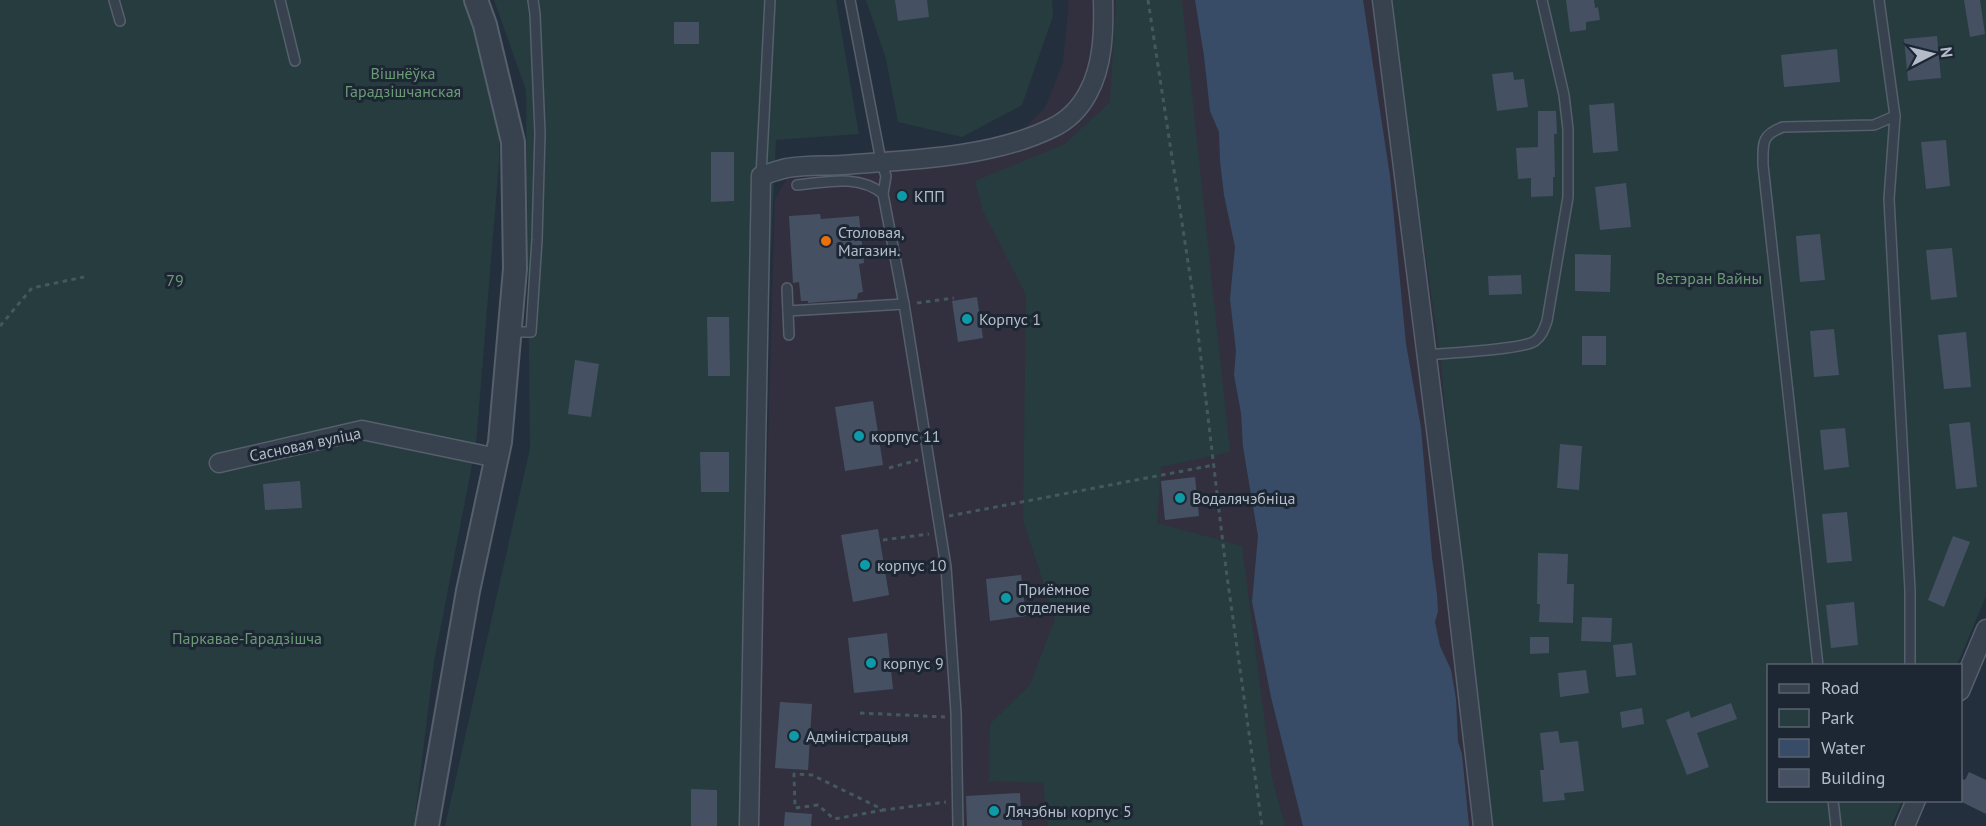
<svg xmlns="http://www.w3.org/2000/svg" width="1986" height="826" viewBox="0 0 1986 826" font-family="'PT Sans',sans-serif">
<rect width="100%" height="100%" fill="#242f3e"/>
<polygon fill="#32303f" points="1069,0 1388,0 1440,354 1470,668 1489,826 757,826 775,199 790,174 867,166 878,147 901,152 989,145 1025,127 1045,108 1063,62"/>
<g fill="#263c3f">
<path d="M0 0H463C484 55 502 103 499 163L476 444 434 662 414 826H0Z"/>
<polygon points="494,0 836,0 859,134 776,140 744,826 445,826 530,448 526,90"/>
<polygon points="866,0 1052,0 1053,16 1022,105 962,137 898,122 886,59"/>
<polygon points="1116,0 1182,0 1230,452 1161,467 1157,523 1242,546 1272,778 1285,826 1048,826 1043,783 989,781 990,724 1030,685 1055,619 1023,520 1026,295 983,211 975,181 1065,144 1110,102"/>
<polygon points="1388,0 1986,0 1986,596 1957,665 1768,666 1768,800 1902,801 1891,826 1489,826 1470,668 1440,354"/>
</g>
<polygon fill="#394c67" points="1195,0 1363,0 1390,176 1406,344 1421,428 1432,558 1437,594 1438,611 1435,622 1440,646 1451,670 1456,699 1458,742 1462,754 1469,826 1303,826 1271,697 1252,602 1258,536 1243,447 1241,413 1234,375 1236,351 1230,299 1235,247 1224,195 1220,161 1219,132 1210,111 1204,56"/>
<g fill="#455162">
<polygon points="895,0 927,0 929,17 898,21"/>
<polygon points="1566,0 1594,0 1595,8 1598,7 1600,20 1586,22 1586,30 1570,32"/>
<polygon points="1964,0 1980,0 1985,34 1970,37"/>
<rect x="674" y="22" width="25" height="22"/>
<polygon points="1937,36 1941,78 1908,81 1904,39"/>
<polygon points="1837,49 1840,82 1784,87 1781,55"/>
<polygon points="1513,72 1514,80 1524,79 1528,107 1497,111 1492,74"/>
<polygon points="1614,103 1618,151 1593,153 1589,105"/>
<polygon points="1538,111 1556,111 1557,134 1554,134 1555,177 1553,177 1553,196 1531,197 1531,178 1518,179 1516,148 1538,147"/>
<polygon points="1946,140 1950,186 1926,189 1921,142"/>
<polygon points="711,152 734,152 734,201 711,202"/>
<polygon points="1626,183 1631,227 1600,230 1595,187"/>
<polygon points="820,214 821,219 859,216 864,263 859,264 863,292 858,293 857,299 808,303 808,301 801,301 799,282 793,283 789,216"/>
<polygon points="1820,234 1825,280 1800,282 1796,236"/>
<polygon points="1952,248 1957,297 1931,300 1926,250"/>
<polygon points="1575,254 1611,255 1610,292 1575,291"/>
<polygon points="1521,275 1522,294 1489,295 1488,276"/>
<polygon points="977,297 983,338 958,342 952,301"/>
<polygon points="707,317 729,317 730,376 708,376"/>
<polygon points="1834,329 1839,375 1814,377 1810,331"/>
<polygon points="1966,332 1971,387 1944,389 1938,335"/>
<rect x="1582" y="336" width="24" height="29"/>
<polygon points="575,360 599,364 591,417 568,414"/>
<polygon points="873,401 883,465 845,471 835,407"/>
<polygon points="1970,422 1977,487 1956,489 1949,424"/>
<polygon points="1845,428 1849,467 1824,470 1820,430"/>
<polygon points="1560,444 1582,446 1579,490 1557,488"/>
<polygon points="700,452 729,452 729,492 701,492"/>
<polygon points="1195,477 1199,516 1165,520 1161,481"/>
<polygon points="300,481 302,508 265,510 263,484"/>
<polygon points="1847,512 1852,561 1827,563 1822,514"/>
<polygon points="878,529 889,595 853,602 841,535"/>
<polygon points="1953,536 1970,542 1944,607 1928,600"/>
<polygon points="1538,553 1568,554 1567,584 1574,584 1573,623 1539,622 1540,604 1537,604"/>
<polygon points="1021,575 1026,616 990,621 986,579"/>
<polygon points="1854,602 1858,645 1831,648 1826,605"/>
<polygon points="1582,617 1612,618 1611,642 1581,641"/>
<polygon points="887,633 893,689 854,693 848,638"/>
<polygon points="1530,637 1549,637 1549,653 1530,654"/>
<polygon points="1632,643 1636,675 1616,677 1613,645"/>
<polygon points="1586,670 1589,693 1560,697 1558,673"/>
<polygon points="780,702 812,704 808,770 775,768"/>
<polygon points="1731,703 1737,719 1697,733 1709,767 1687,775 1666,720 1689,711 1691,718"/>
<polygon points="1642,708 1644,724 1622,728 1620,712"/>
<polygon points="1558,731 1560,743 1578,741 1584,791 1564,793 1565,800 1543,802 1540,770 1544,770 1540,733"/>
<polygon points="1969,772 1986,780 1986,814 1960,801 1960,778 1965,780"/>
<polygon points="691,789 717,790 717,826 691,826"/>
<polygon points="1020,793 1022,826 967,826 966,796"/>
<polygon points="785,812 812,814 811,826 784,826"/>
</g>
<g fill="none" stroke-linecap="round" stroke-linejoin="round">
<g stroke="#565f6c" stroke-width="12">
<g id="service">
<polyline points="114,0 120,21"/>
<polyline points="280,0 295,61"/>
<polyline points="850,0 881,161 886,176 883,194 904,304 946,567 956,712 958,826"/>
<polyline points="1879,0 1895,116 1889,199 1910,590 1910,666"/>
<polyline points="761,176 770,0"/>
<path d="M797 185C826 182 859 174 883 194"/>
<polyline points="787,288 789,335"/>
<polyline points="788,311 904,304"/>
<polyline points="510,332 531,332 537,240 540,133 535,14 533,0"/>
<path d="M1426 355C1446 353 1522 350 1535 341 1542 336 1544 329 1547 321L1568 197V129L1564 95 1542 0"/>
<path d="M1818 666 1763 165C1763 143 1761 135 1783 127L1874 125 1895 116"/>
<polyline points="1833,800 1836,826"/>
</g>
</g>
<g stroke="#565f6c" stroke-width="21">
<g id="minor">
<polyline points="1382,0 1453,565 1483,826"/>
<polyline points="219,463 362,430 497,458"/>
<polyline points="1960,691 1986,629"/>
<path d="M749 826 761 176C770 173 778 170 787 168 805 165 824 166 842 165 909 160 991 158 1052 128 1067 121 1080 108 1088 93 1103 66 1104 31 1103 0"/>
<polyline points="1905,826 1916,800"/>
</g>
</g>
<g stroke="#565f6c" stroke-width="26">
<polyline id="tertiary" points="427,826 468,591 500,442 515,269 513,142 485,25 476,0"/>
</g>
<g stroke="#44595c" stroke-width="3" stroke-dasharray="4.5 4.5" stroke-linecap="butt">
<polyline points="1148,0 1195,308 1226,569 1262,826"/>
<polyline points="917,303 954,298"/>
<polyline points="0,326 32,288 84,277"/>
<polyline points="889,468 918,460"/>
<polyline points="949,516 1214,465"/>
<polyline points="883,540 929,534"/>
<polyline points="860,713 945,717"/>
<polyline points="884,810 834,819 818,805 795,808 794,774 812,775 884,810 946,802"/>
</g>
<use href="#service" stroke="#38414e" stroke-width="9"/>
<use href="#minor" stroke="#38414e" stroke-width="18"/>
<use href="#tertiary" stroke="#38414e" stroke-width="22"/>
</g>
<g fill="#0f9aa8" stroke="#1d2633" stroke-width="2">
<circle cx="902" cy="196" r="6"/>
<circle cx="967" cy="319" r="6"/>
<circle cx="859" cy="436" r="6"/>
<circle cx="1180" cy="498" r="6"/>
<circle cx="865" cy="565" r="6"/>
<circle cx="1006" cy="598" r="6"/>
<circle cx="871" cy="663" r="6"/>
<circle cx="794" cy="736" r="6"/>
<circle cx="994" cy="811" r="6"/>
</g>
<circle fill="#e8710a" stroke="#1d2633" stroke-width="2" cx="826" cy="241" r="6"/>
<g text-anchor="middle" dominant-baseline="central" stroke-width="6" stroke-linejoin="round" paint-order="stroke">
<g font-size="16" fill="#6b9a76" stroke="#1d2633">
<text x="403" y="73">Вішнёўка<tspan x="403" dy="18">Гарадзішчанская</tspan></text>
<text x="1709" y="278">Ветэран Вайны</text>
<text x="175" y="280">79</text>
<text x="247" y="638">Паркавае-Гарадзішча</text>
</g>
<g font-size="16" fill="#b4bcc9" stroke="#1d2633" text-anchor="start">
<text x="914" y="196">КПП</text>
<text x="838" y="232">Столовая,<tspan x="838" dy="18">Магазин.</tspan></text>
<text x="979" y="319">Корпус 1</text>
<text x="871" y="436">корпус 11</text>
<text x="1192" y="498">Водалячэбніца</text>
<text x="877" y="565">корпус 10</text>
<text x="1018" y="589">Приёмное<tspan x="1018" dy="18">отделение</tspan></text>
<text x="883" y="663">корпус 9</text>
<text x="806" y="736">Адміністрацыя</text>
<text x="1006" y="811">Лячэбны корпус 5</text>
</g>
<g font-size="16" fill="#b4bcc9" stroke="#1d2633">
<text transform="translate(305 444) rotate(-12)">Сасновая вуліца</text>
</g>
</g>
<rect x="1767" y="664" width="195" height="138" fill="#1d2633" stroke="#59626f" stroke-width="1.5"/>
<rect x="1779" y="684" width="30" height="9" fill="#38414e" stroke="#59626f" stroke-width="1.5"/>
<text x="1821" y="694" font-size="18" fill="#b4bcc9">Road</text>
<rect x="1779" y="709" width="30" height="18" fill="#263c3f" stroke="#59626f" stroke-width="1.5"/>
<text x="1821" y="724" font-size="18" fill="#b4bcc9">Park</text>
<rect x="1779" y="739" width="30" height="18" fill="#394c67" stroke="#59626f" stroke-width="1.5"/>
<text x="1821" y="754" font-size="18" fill="#b4bcc9">Water</text>
<rect x="1779" y="769" width="30" height="18" fill="#455162" stroke="#59626f" stroke-width="1.5"/>
<text x="1821" y="784" font-size="18" fill="#b4bcc9">Building</text>
<g transform="translate(1932 54) rotate(83)" stroke="#1d2633" stroke-width="4.5" paint-order="stroke">
<path d="M0-4.5L10 22L0 15L-10 22Z" fill="#b4bcc9"/>
<text y="-9" font-size="16" font-weight="bold" text-anchor="middle" fill="#b4bcc9">N</text>
</g>
</svg>
